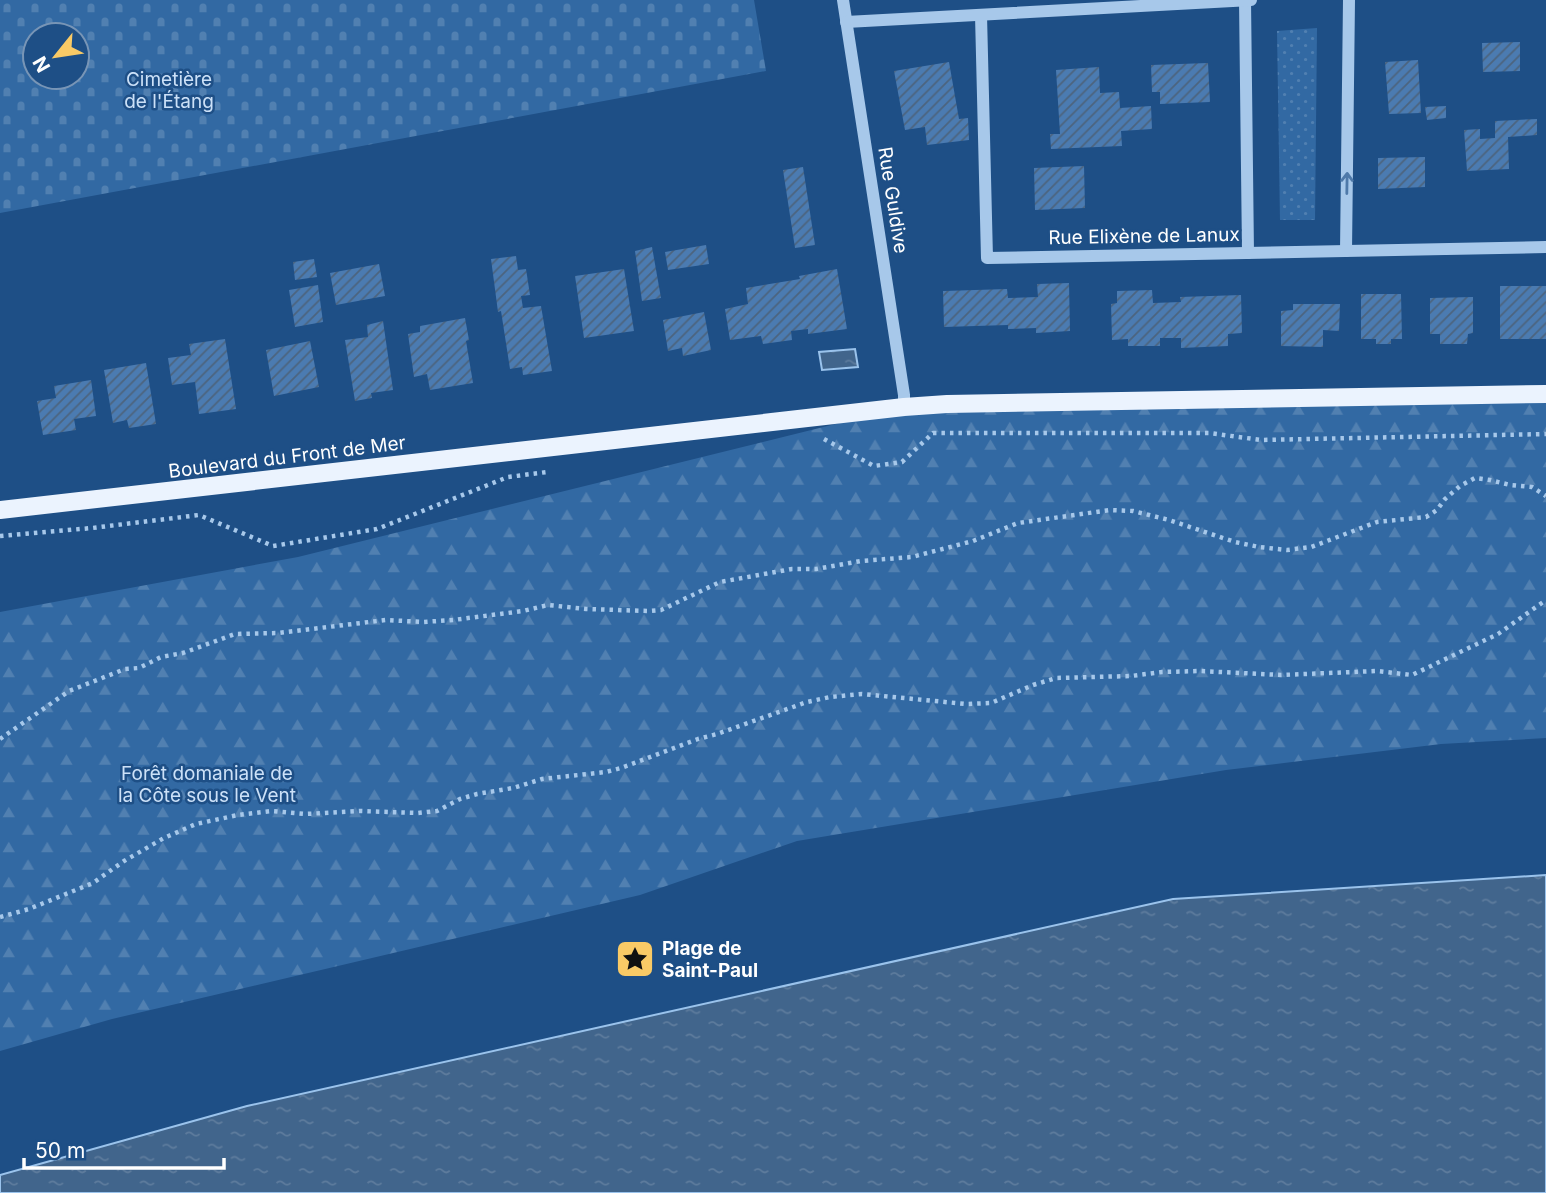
<svg xmlns="http://www.w3.org/2000/svg" width="1546" height="1193" viewBox="0 0 1546 1193" font-family="Inter,sans-serif">
<defs>
<pattern id="grass-dots" width="8" height="8" patternUnits="userSpaceOnUse" patternTransform="scale(1.75)"><rect width="8" height="8" fill="#3269a3"/><path d="M2 2h.1M6 6h.1" fill="none" stroke="#5180b1" stroke-width="1.8" stroke-linecap="round"/></pattern>
<pattern id="forest-firs" width="22" height="20" patternUnits="userSpaceOnUse" patternTransform="scale(1.75)"><rect width="22" height="20" fill="#3269a3"/><path d="M5 1l3.5 6h-7zM16 11l3.5 6h-7z" fill="#5180b1"/></pattern>
<pattern id="cemetery-stones" width="16" height="16" patternUnits="userSpaceOnUse" patternTransform="scale(1.75)"><rect width="16" height="16" fill="#3269a3"/><path d="M2 7V4a2 2 0 0 1 4 0v3zM10 15v-3a2 2 0 0 1 4 0v3z" fill="#5180b1"/></pattern>
<pattern id="water-ripples" width="26" height="14" patternUnits="userSpaceOnUse" patternTransform="scale(1.75)"><rect width="26" height="14" fill="#41658c"/><path d="M2 4q2-2 4 0t4 0M15 11q2-2 4 0t4 0" fill="none" stroke="#5e7c9d"/></pattern>
<pattern id="building-hatch" width="6" height="6" patternUnits="userSpaceOnUse" patternTransform="scale(1.75)"><rect width="6" height="6" fill="#4b7bb1"/><path d="M-1 1l2-2M0 6l6-6M5 7l2-2" fill="none" stroke="#4c647e"/></pattern>
</defs>
<rect width="100%" height="100%" fill="#1e4f86"/>
<polygon fill="url(#grass-dots)" points="1317,28 1315,220 1280,220 1277,31"/>
<polygon fill="url(#forest-firs)" points="1546,394 1546,738 1441,744 1226,770 797,841 640,895 112,1019 0,1051 0,612 298,557 904,407"/>
<path fill="url(#cemetery-stones)" fill-rule="evenodd" d="M0 0H754L766 71 0 213ZM35 35H77V77H35Z"/>
<g fill="url(#water-ripples)" stroke="#9ac3ec" stroke-width="2">
<polygon points="855,349 858,367 822,370 819,352"/>
<polygon points="1546,875 1546,1193 0,1193 0,1175 247,1106 1173,899"/>
</g>
<g fill="url(#building-hatch)">
<polygon points="1520,42 1520,71 1483,72 1482,43"/>
<polygon points="1418,60 1421,113 1389,114 1385,62"/>
<polygon points="949,62 959,119 968,118 969,140 927,145 925,127 905,130 894,71"/>
<polygon points="1208,63 1210,102 1160,104 1160,92 1152,92 1151,65"/>
<polygon points="1099,67 1100,93 1119,92 1120,108 1151,106 1152,129 1121,131 1122,146 1051,149 1050,134 1060,134 1056,70"/>
<polygon points="1446,106 1446,118 1427,120 1425,107"/>
<polygon points="1537,119 1537,135 1508,137 1509,169 1467,171 1464,130 1480,129 1480,139 1495,138 1495,121"/>
<polygon points="1425,157 1425,187 1378,189 1378,158"/>
<polygon points="1084,166 1085,208 1035,210 1034,168"/>
<polygon points="803,167 815,245 795,248 783,170"/>
<polygon points="706,245 709,264 668,270 665,252"/>
<polygon points="652,247 661,298 642,301 635,251"/>
<polygon points="516,256 518,270 526,269 530,295 521,296 523,308 541,306 552,371 523,375 522,367 510,369 501,311 498,312 491,259"/>
<polygon points="314,259 317,277 295,280 293,262"/>
<polygon points="379,264 385,296 336,305 330,273"/>
<polygon points="624,269 634,331 584,338 575,276"/>
<polygon points="837,269 847,329 808,334 808,329 791,331 792,340 763,344 761,336 730,340 725,309 748,304 746,288 800,279 799,276"/>
<polygon points="1069,283 1070,331 1036,333 1036,328 1008,329 1008,325 944,327 943,291 1007,289 1008,298 1038,297 1037,284"/>
<polygon points="318,285 323,322 295,327 289,290"/>
<rect x="1500" y="286" width="46" height="53"/>
<polygon points="1152,290 1153,303 1181,302 1180,297 1241,295 1242,333 1228,334 1228,346 1181,348 1181,338 1160,338 1160,346 1128,346 1128,339 1112,340 1111,304 1117,303 1117,291"/>
<polygon points="1361,294 1401,294 1402,339 1391,339 1391,344 1376,344 1376,339 1361,339"/>
<polygon points="1473,297 1473,333 1468,334 1467,344 1440,344 1440,334 1430,334 1430,298"/>
<polygon points="1293,304 1340,304 1339,331 1323,330 1323,347 1281,346 1281,311 1293,310"/>
<polygon points="704,312 711,350 683,356 682,348 668,351 663,320"/>
<polygon points="465,318 469,340 466,341 473,383 430,390 427,374 414,377 408,334 420,332 420,326"/>
<polygon points="383,321 393,390 371,393 372,398 355,401 345,340 368,337 367,325"/>
<polygon points="225,339 236,409 199,414 195,382 172,385 168,358 191,355 189,344"/>
<polygon points="310,341 319,387 274,396 266,350"/>
<polygon points="146,363 156,424 129,428 127,420 113,423 104,370"/>
<polygon points="91,380 96,416 74,419 76,430 43,435 37,401 56,398 54,386"/>
</g>
<g fill="none" stroke-linecap="round" stroke-linejoin="round">
<g stroke="#a7c8ea" stroke-width="4.5" stroke-dasharray="3.5 5" stroke-linecap="butt">
<polyline points="824,439 874,466 902,462 933,433 1209,433 1261,440 1546,434"/>
<polyline points="0,536 92,528 199,515 273,546 377,529 508,477 547,472"/>
<polyline points="0,739 69,691 125,669 139,668 161,657 183,653 235,634 278,633 386,620 423,622 453,620 523,611 548,605 586,609 649,611 661,610 720,582 792,569 816,569 861,561 912,557 973,541 1018,523 1110,510 1133,511 1169,520 1235,542 1259,547 1287,550 1311,547 1377,522 1426,517 1437,510 1445,499 1460,486 1475,478 1490,480 1510,485 1532,487 1546,496"/>
<polyline points="0,917 29,909 93,883 124,861 164,838 196,824 238,815 272,811 305,814 360,811 418,813 437,811 460,799 477,794 513,788 542,779 606,772 621,768 698,739 717,734 807,702 830,697 862,694 966,704 991,703 1033,685 1056,678 1131,676 1162,672 1200,671 1281,675 1377,671 1412,675 1498,634 1546,600"/>
</g>
<g stroke="#a7c8ea" stroke-width="12">
<polyline points="843,0 904,395 904,407"/>
<polyline points="1245,0 1248,253"/>
<polyline points="981,15 987,258 1546,247"/>
<polyline points="846,22 1251,0"/>
<polyline points="1346,251 1349,0"/>
</g>
<polyline stroke="#ebf3fe" stroke-width="18" points="0,510 904,407 947,404 1546,394"/>
</g>
<defs><path id="oneway-shaft" d="M-6 0H5M1.5-3L5.5 0L1.5 3" fill="none" stroke-width="1.6" stroke-linecap="round" stroke-linejoin="round" transform="scale(1.75)"/></defs>
<use stroke="#4e79a9" href="#oneway-shaft" transform="translate(1347 183) rotate(-89)"/>
<defs>
<g id="sight-square" transform="scale(2.0125)"><rect x="-9" y="-9" width="18" height="18" rx="4" fill="#f9ca66" stroke="#1e4f86"/><path d="M0-6L1.8-2.2L6-1.7L2.9 1.2L3.7 5.4L0 3.3L-3.7 5.4L-2.9 1.2L-6-1.7L-1.8-2.2Z" fill="#111"/></g>
</defs>
<g fill-rule="evenodd">
<use href="#sight-square" x="635" y="959"/>
</g>
<g text-anchor="middle" dominant-baseline="central" stroke-width="5" stroke-linejoin="round" paint-order="stroke">
<g font-size="19" fill="#cce1f8" stroke="#1e4f86">
<text x="169" y="79">Cimetière<tspan x="169" dy="22">de l'Étang</tspan></text>
<text x="207" y="773">Forêt domaniale de<tspan x="207" dy="22">la Côte sous le Vent</tspan></text>
</g>
<g font-size="19" fill="#fff" stroke="#1e4f86">
<text transform="translate(893 200) rotate(81)">Rue Guldive</text>
<text transform="translate(1144 236) rotate(-1)">Rue Elixène de Lanux</text>
<text transform="translate(287 457) rotate(-7)">Boulevard du Front de Mer</text>
</g>
<g font-size="19" font-weight="bold" fill="#fff" stroke="#1e4f86" text-anchor="start">
<text x="662" y="948">Plage de<tspan x="662" dy="22">Saint-Paul</tspan></text>
</g>
</g>
<g transform="translate(56 56) rotate(240)"><circle r="33" fill="#1e4f86" stroke="#7895b6" stroke-width="2"/>
<path d="M0-5L12 26L0 18L-12 26Z" fill="#f9ca66"/>
<text y="-10" font-size="19" font-weight="bold" text-anchor="middle" fill="#ffffff">N</text>
</g>
<path d="M24 1158v10h200v-10" fill="none" stroke="#ffffff" stroke-width="3.5"/>
<text x="35" y="1158" font-size="21" fill="#ffffff" stroke="#1e4f86" stroke-width="5" paint-order="stroke">50 m</text>
</svg>
